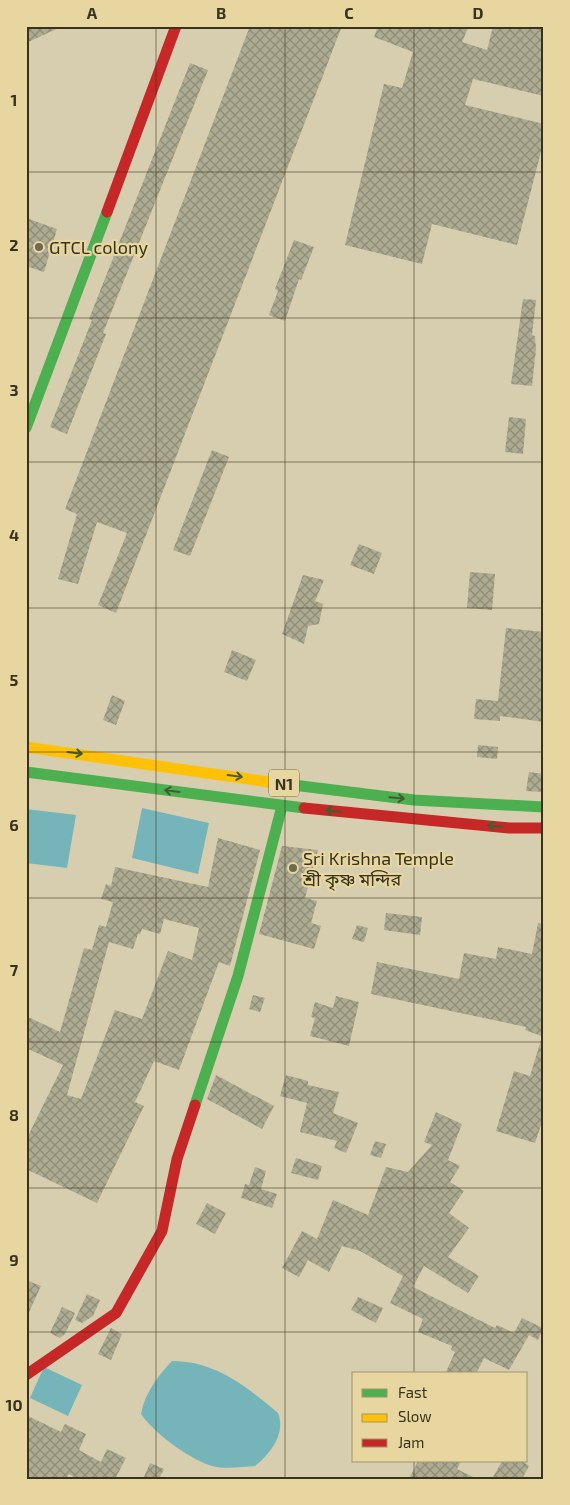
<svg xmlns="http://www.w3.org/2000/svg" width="570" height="1505" viewBox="0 0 570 1505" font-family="'Exo 2','Noto Sans Bengali',sans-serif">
<defs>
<pattern id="building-cross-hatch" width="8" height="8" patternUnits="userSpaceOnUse" patternTransform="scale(1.25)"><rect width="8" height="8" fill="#aeab93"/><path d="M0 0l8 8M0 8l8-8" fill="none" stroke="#8f8c77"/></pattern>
</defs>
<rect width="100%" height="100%" fill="#d7ceaf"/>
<g fill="#75b5b9">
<polygon points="142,808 209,823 198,874 132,858"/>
<polygon points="26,809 76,815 67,868 26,863"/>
<path d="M172 1361C215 1361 246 1386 278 1413 286 1433 271 1453 255 1466 241 1467 222 1470 209 1465 188 1458 153 1432 141 1414 145 1393 157 1377 172 1361Z"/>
<polygon points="44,1367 82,1385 68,1416 30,1398"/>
</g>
<g fill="url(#building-cross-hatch)" fill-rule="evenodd">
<polygon points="26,26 63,26 26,43"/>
<polygon points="250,26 342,26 116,613 98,605 127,533 97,522 78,584 58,579 77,514 65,509"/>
<polygon points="378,26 469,26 462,42 487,50 493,26 544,26 544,96 473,79 465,105 544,124 544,140 517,245 432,224 422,264 345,245 384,84 402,88 413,52 374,37"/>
<polygon points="190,63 208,70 103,333 106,334 67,434 50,427 92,320 89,319"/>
<polygon points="29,219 57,229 44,272 26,266 26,227"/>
<polygon points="294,240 314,247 301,280 299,279 285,321 269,315 278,291 275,289"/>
<polygon points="523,299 536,300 532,335 535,336 536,349 532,386 511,384"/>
<polygon points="509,417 526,419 523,454 505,452"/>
<polygon points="212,450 229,457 190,556 173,550"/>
<polygon points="359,544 382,553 374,574 350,565"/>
<polygon points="470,572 495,574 492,610 467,608"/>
<polygon points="303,575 324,580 315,601 323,604 319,624 308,626 304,644 282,634"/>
<polygon points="506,628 544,632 544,722 500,716 500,721 474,719 476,699 498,701"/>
<polygon points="232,650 256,660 247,681 224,672"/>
<polygon points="112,695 125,701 116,725 103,720"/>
<polygon points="478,745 498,747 497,759 477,757"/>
<polygon points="529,772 544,774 544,792 526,791"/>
<path d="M218 838 260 850 230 966 219 962 179 1070 154 1061 135 1102 144 1106 97 1203 26 1169V1140L63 1065 26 1048V1016L60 1032 84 948 92 950 99 925 106 927 113 902 101 899 106 884 111 886 115 867 208 887ZM164 919 199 928 192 960 168 951 142 1019 115 1010 81 1099 67 1095 109 942 133 949 138 934H140L142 929 160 934Z"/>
<polygon points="282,846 318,850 305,898 317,901 311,923 321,926 314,949 259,934"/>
<polygon points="386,913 422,917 420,935 384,930"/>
<polygon points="538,923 544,924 544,1037 525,1030 526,1027 371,994 377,962 459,979 464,953 496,959 498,947 532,954"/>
<polygon points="357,925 368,928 364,942 352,939"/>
<polygon points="253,995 265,998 260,1012 249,1009"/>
<polygon points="336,996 359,1002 349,1046 310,1036 315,1018 311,1017 315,1002 333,1008"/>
<polygon points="541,1040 544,1041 544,1116 535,1143 496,1131 514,1071 530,1076"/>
<polygon points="216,1075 274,1106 262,1129 207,1099"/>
<polygon points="286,1075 308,1081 308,1085 339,1092 333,1113 358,1123 346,1153 334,1148 337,1141 300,1132 307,1103 280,1096"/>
<polygon points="436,1112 462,1124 448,1160 460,1166 450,1182 464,1191 449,1213 469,1228 448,1257 479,1276 468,1293 424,1266 413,1287 495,1328 497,1325 514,1333 522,1318 543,1328 538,1340 529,1335 509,1370 484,1358 476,1374 445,1374 455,1352 451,1350 452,1346 418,1332 423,1319 390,1303 403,1276 360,1251 342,1246 329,1272 308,1260 299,1277 282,1268 302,1231 317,1239 333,1200 368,1215 386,1167 408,1172 432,1145 424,1142"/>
<polygon points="375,1141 386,1144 381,1158 370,1155"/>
<polygon points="296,1158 322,1166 318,1180 291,1173"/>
<polygon points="255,1167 266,1171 261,1189 277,1194 272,1208 241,1198 245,1184 249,1185"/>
<polygon points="207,1203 226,1213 215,1234 196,1224"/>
<polygon points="26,1280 41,1286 26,1319"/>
<polygon points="87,1294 100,1300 93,1316 82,1323 75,1320"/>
<polygon points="358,1297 383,1308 376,1323 351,1310"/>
<polygon points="62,1307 75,1313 65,1334 60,1338 50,1333"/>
<polygon points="111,1328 122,1334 111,1360 98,1354"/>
<polygon points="26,1415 61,1432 65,1424 86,1434 79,1450 101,1462 107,1449 126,1458 115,1479 77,1479 69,1474 66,1479 26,1479"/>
<polygon points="418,1461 461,1461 457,1469 477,1479 409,1479"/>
<polygon points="502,1461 522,1461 529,1466 522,1479 492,1479"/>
<polygon points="150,1463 164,1469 159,1479 143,1479"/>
</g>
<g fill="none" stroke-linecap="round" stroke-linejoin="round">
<g stroke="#4caf50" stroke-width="11">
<polyline points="26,428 107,212"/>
<polyline points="26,772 304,808"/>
<polyline points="269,782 414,800 544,807"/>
<polyline points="195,1105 238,976 282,806"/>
</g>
<polyline stroke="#ffc107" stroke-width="11" points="26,747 269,782"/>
<g stroke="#c62828" stroke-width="11">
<polyline points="107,212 176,26"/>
<polyline points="304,808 509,828 544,828"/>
<polyline points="26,1375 116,1313 162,1231 177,1159 195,1105"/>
</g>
</g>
<defs><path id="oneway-shaft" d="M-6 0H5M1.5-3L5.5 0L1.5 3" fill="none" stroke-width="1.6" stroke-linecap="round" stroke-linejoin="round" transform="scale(1.25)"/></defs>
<g stroke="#405e2e">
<use href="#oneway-shaft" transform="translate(75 753) rotate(7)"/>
<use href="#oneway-shaft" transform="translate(235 776) rotate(8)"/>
<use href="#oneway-shaft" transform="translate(172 791) rotate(-172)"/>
<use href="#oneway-shaft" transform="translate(397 798) rotate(5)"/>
<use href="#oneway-shaft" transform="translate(333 811) rotate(-175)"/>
<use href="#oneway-shaft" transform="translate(495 826) rotate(-175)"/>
</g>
<path fill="none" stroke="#39321c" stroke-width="1" stroke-opacity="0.55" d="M156 26V1479M285 26V1479M414 26V1374M26 172H544M26 318H544M26 462H544M26 608H544M26 752H544M26 898H544M26 1042H544M26 1188H544M26 1332H544M414 1461V1479"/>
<g fill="#70694f" stroke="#e7d69f" stroke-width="2">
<circle cx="39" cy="247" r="5"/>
<circle cx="293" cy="868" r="5"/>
</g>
<g text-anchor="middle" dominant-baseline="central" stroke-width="4.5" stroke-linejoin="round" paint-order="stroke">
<rect fill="#e7d69f" stroke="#6d6343" stroke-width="1" x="269" y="769.5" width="30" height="27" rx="4"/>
<g font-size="16" font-weight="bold" fill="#39321c">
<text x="284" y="783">N1</text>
</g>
<g font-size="18" fill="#39321c" stroke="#e7d69f" text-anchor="start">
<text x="49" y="247">GTCL colony</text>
<text x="303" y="858">Sri Krishna Temple<tspan x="303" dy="21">শ্রী কৃষ্ণ মন্দির</tspan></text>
</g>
</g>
<rect width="570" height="1505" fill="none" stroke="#e7d69f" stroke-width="55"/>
<rect x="352" y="1372" width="175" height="90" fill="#e7d69f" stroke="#a1946b"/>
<rect x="362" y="1389" width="25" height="8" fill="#4caf50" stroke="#a1946b"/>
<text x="398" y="1398" font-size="15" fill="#39321c">Fast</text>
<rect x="362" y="1414" width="25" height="8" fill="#ffc107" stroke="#a1946b"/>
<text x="398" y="1422" font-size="15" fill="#39321c">Slow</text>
<rect x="362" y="1439" width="25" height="8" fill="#c62828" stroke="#a1946b"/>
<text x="398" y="1448" font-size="15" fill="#39321c">Jam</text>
<rect x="28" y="28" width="514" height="1450" fill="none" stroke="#39321c" stroke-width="2"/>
<g font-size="16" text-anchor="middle" font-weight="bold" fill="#39321c">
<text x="92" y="19">A</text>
<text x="221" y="19">B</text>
<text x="349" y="19">C</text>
<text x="478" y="19">D</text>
<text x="14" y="106">1</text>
<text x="14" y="251">2</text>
<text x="14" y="396">3</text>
<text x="14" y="541">4</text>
<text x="14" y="686">5</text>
<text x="14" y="831">6</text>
<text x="14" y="976">7</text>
<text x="14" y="1121">8</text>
<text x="14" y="1266">9</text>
<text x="14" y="1411">10</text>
</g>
</svg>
